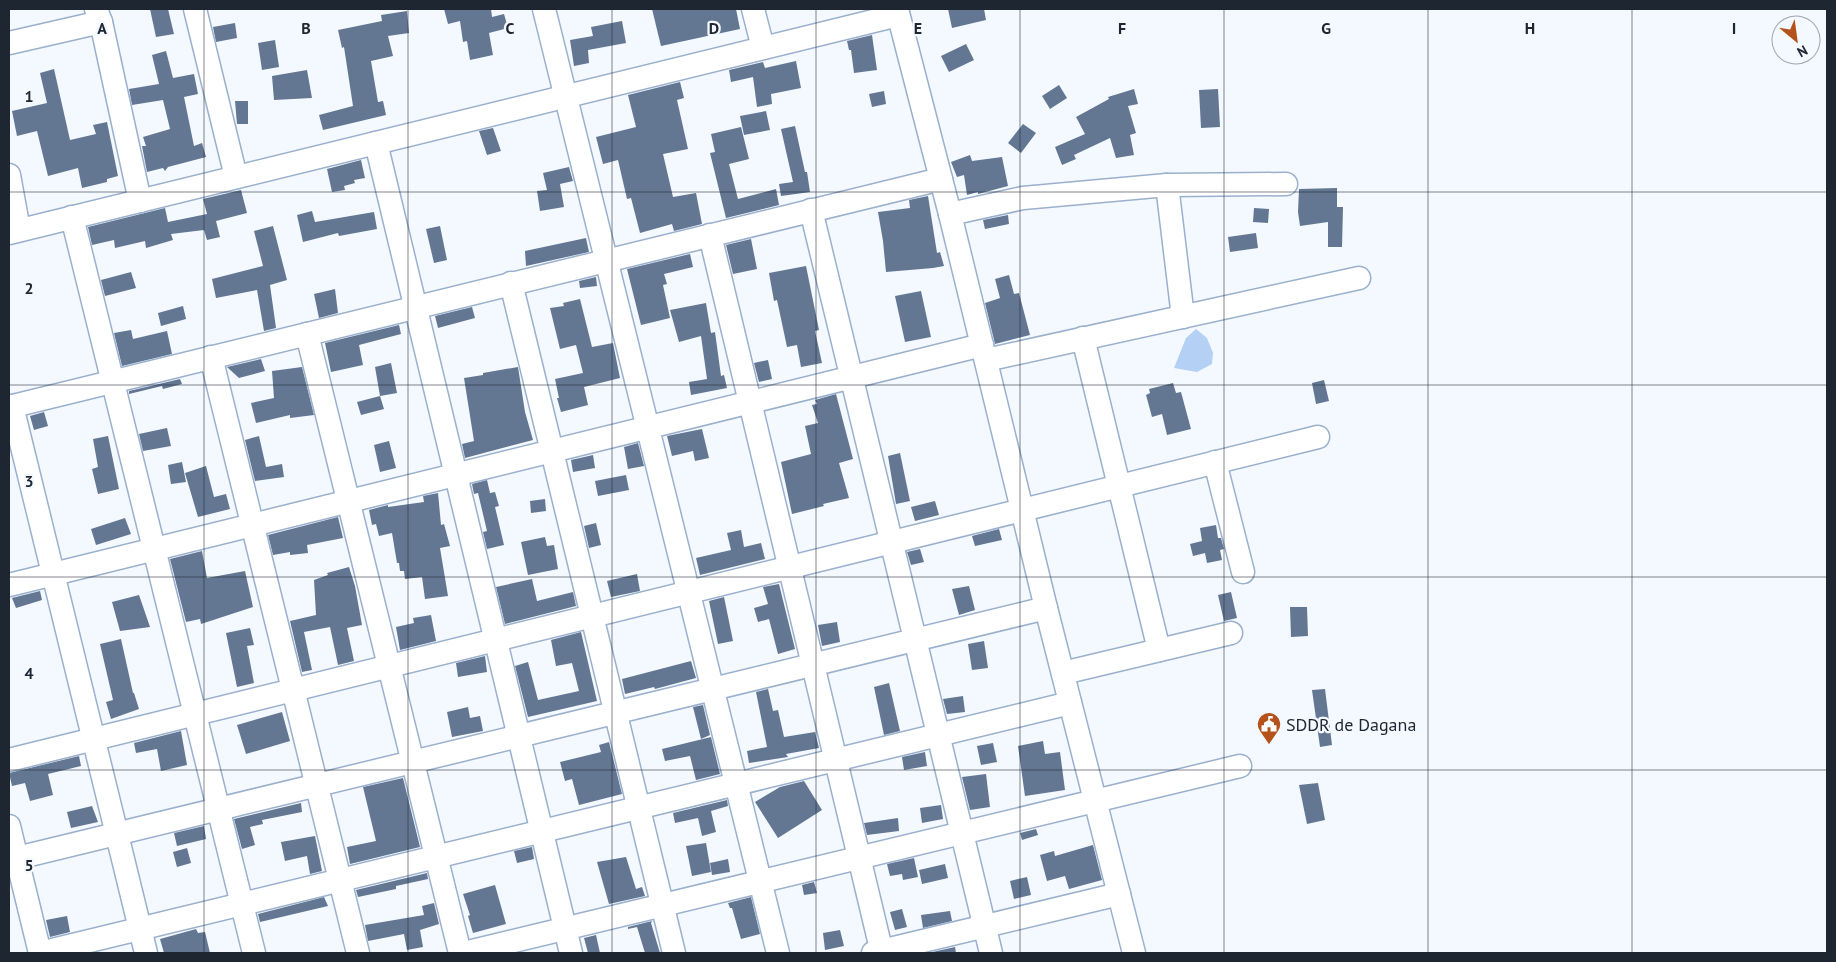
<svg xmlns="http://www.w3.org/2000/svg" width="1836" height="962" viewBox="0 0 1836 962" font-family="'PT Sans',sans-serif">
<rect width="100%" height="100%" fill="#f4f9ff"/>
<polygon fill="#b5d0f5" points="1196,329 1207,338 1213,353 1212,364 1197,372 1174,368 1186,338"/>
<g fill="#637792">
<polygon points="150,9 168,9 174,34 156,37"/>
<polygon points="444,9 491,9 492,17 504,14 508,28 489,33 493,55 470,60 467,41 463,42 460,21 448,24"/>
<polygon points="652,9 736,9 740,29 661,46"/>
<polygon points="948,9 984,9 986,20 952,28"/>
<polygon points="407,11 409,33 388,36 393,56 371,61 378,102 383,101 386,115 323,130 319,115 353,106 344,47 342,48 338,30 382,21 381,15"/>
<polygon points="622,21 626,43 588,50 589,63 574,66 570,40 593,36 591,27"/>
<polygon points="235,23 237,38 216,42 213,27"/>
<polygon points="872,35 877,70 854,73 851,50 849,50 847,41"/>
<polygon points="275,40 279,67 262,70 258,43"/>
<polygon points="966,44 974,60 949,72 941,56"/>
<polygon points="166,51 173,78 194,74 198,94 184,97 194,146 202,143 206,157 168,167 165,171 163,168 147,172 142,146 146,146 143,137 170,129 163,100 132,105 129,89 159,84 152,55"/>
<polygon points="796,61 801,88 771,94 772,104 757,107 753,77 731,82 729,70 763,62 765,68"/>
<polygon points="54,69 70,140 96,134 93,125 107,122 118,176 107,179 107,182 82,188 78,168 48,176 37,131 17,136 12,111 47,103 40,73"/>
<polygon points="307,70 312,98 274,100 272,76"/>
<polygon points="680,82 684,98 677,100 688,149 663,154 673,197 696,193 702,224 674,231 672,224 640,233 631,198 627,199 618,160 603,164 596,137 636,127 628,95"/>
<polygon points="1059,85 1067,98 1050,109 1042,96"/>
<polygon points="1134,89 1138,104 1128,106 1136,133 1130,135 1134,155 1116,158 1110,138 1074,155 1076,159 1062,165 1055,147 1085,134 1076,117 1109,99 1108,97"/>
<polygon points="1218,89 1220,127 1201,128 1199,90"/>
<polygon points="884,91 886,104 872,107 869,94"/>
<polygon points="235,101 248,101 248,124 237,124"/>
<polygon points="766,111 770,130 744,135 740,116"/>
<polygon points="1023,124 1036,133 1021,153 1008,143"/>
<polygon points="795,126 805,172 807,172 810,192 781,196 779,184 793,182 781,129"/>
<polygon points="741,127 749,159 729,164 738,199 776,189 779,205 726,218 710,153 715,152 711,134"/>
<polygon points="493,128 501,151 487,155 479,131"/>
<polygon points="970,155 972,161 1002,157 1008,186 978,194 978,192 967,195 964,175 957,177 951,162"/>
<polygon points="361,160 365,178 354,180 355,183 344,186 345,190 332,192 327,169"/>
<polygon points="569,167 573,181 560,184 564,207 540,211 537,191 547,190 543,173"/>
<polygon points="1337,188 1337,207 1343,207 1342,247 1328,247 1328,222 1300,226 1298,212 1299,189"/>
<polygon points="241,190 247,213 216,221 220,237 207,240 204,230 171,234 173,240 146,248 145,241 115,248 114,240 92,245 88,227 165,208 168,222 207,214 203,199"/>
<polygon points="928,196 937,253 940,252 944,266 933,268 886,272 883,241 878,212 910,208 909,200"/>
<polygon points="1254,208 1269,209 1268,223 1253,222"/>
<polygon points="312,211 315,222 374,212 377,229 339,236 338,233 303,242 297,215"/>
<polygon points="1008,215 1009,224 985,229 983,220"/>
<polygon points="273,226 287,280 270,285 276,328 264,331 257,290 216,298 212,279 263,266 254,231"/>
<polygon points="440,226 447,260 434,263 426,229"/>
<polygon points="1256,233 1258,248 1230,252 1228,237"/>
<polygon points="586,238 589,252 526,266 525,251"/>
<polygon points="751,239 757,269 733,274 726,245"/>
<polygon points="690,254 693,267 664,274 667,284 663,285 670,318 641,325 627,269"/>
<polygon points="806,266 819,330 815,331 822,363 801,367 797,345 787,347 777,300 774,301 769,273"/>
<polygon points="131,272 136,288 105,296 101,280"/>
<polygon points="1009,275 1014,294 1019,293 1030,335 995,344 985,303 1000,298 995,279"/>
<polygon points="596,277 597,286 580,288 579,281"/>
<polygon points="335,289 338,313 319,318 314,294"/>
<polygon points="921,291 931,337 905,342 895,296"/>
<polygon points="580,299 592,347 613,343 620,378 584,387 588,405 561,412 557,398 559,398 555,379 583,373 576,345 560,349 550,308 564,306 563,303"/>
<polygon points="706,303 711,333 715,332 721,376 724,375 727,388 691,395 689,382 707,379 701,336 679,342 670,310"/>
<polygon points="183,306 186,319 161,326 158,313"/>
<polygon points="472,307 475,318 438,328 435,316"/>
<polygon points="399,325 401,334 359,345 363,365 331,372 325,343"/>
<polygon points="131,330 133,339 167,331 172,354 122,366 114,333"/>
<polygon points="261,359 265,371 239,378 227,367"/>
<polygon points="768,360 772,379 759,382 754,363"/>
<polygon points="391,363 397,393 380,396 375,367"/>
<polygon points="302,367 314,415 290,418 290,415 256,423 251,403 274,398 272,371"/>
<polygon points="518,367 525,412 533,440 465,458 462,444 474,441 464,378 483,375 483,373"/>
<polygon points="180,379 182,384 163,389 162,386 129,394 129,391"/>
<polygon points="1324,380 1329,401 1316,404 1312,383"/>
<polygon points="1173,383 1176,393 1181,392 1191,429 1167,435 1162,414 1152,417 1146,395 1150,393 1149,389"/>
<polygon points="836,394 853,459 839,463 849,498 823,504 824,506 792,514 781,462 811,454 805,426 818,423 812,405 817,404 815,400"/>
<polygon points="380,396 384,409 361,415 357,402"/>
<polygon points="44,412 48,426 34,430 30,416"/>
<polygon points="167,428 171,446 143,451 139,434"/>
<polygon points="702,429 709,458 695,461 693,451 672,456 667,436"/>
<polygon points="108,436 119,489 98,494 92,469 98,467 93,439"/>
<polygon points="259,436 266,467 282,464 284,477 255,481 245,440"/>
<polygon points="389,441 396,468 380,472 374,445"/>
<polygon points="638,443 644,466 628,469 624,447"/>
<polygon points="900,453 910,501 896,504 888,456"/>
<polygon points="593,455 595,468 573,472 571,460"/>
<polygon points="182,462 186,482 171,484 168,465"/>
<polygon points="206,466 214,497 226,494 230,509 198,517 185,473"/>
<polygon points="626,475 629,490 598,496 595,481"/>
<polygon points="487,480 490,493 495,492 499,506 495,507 504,545 487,549 483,532 487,531 478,493 474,494 472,484"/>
<polygon points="438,493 441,525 444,524 450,546 440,548 448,596 425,599 422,577 405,579 404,571 400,571 399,563 397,563 392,533 379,536 376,524 372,525 369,510 388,505 388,507 424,502 423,496"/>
<polygon points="545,499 546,511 531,513 530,501"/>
<polygon points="935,501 939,515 915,521 911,507"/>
<polygon points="338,517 343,538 307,545 308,553 290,555 290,552 273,555 268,535"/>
<polygon points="125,518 131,534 96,545 91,529"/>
<polygon points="596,523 601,545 589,548 584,526"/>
<polygon points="1216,525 1218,538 1221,538 1224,549 1220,550 1222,560 1207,563 1205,553 1193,556 1190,544 1202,541 1200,528"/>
<polygon points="999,529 1002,540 975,546 972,536"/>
<polygon points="741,530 744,547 761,543 765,559 700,575 696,558 731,550 727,533"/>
<polygon points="545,537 547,546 554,545 558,569 528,575 521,542"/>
<polygon points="920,549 924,562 911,565 907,552"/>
<polygon points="202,551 207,578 245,571 253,607 201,624 200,619 186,622 170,559"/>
<polygon points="349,567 355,586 362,625 347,628 354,661 338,665 330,627 304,632 312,670 302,672 290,621 316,615 314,580 328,575 327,573"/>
<polygon points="637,574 640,591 611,597 607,581"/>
<polygon points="532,579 537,601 573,592 576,606 505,624 496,587"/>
<polygon points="779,584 795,649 778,654 769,619 758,622 754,608 768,604 763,587"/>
<polygon points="969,586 975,610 959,615 952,589"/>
<polygon points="40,591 42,600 16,608 12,598"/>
<polygon points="1231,592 1237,618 1224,621 1218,595"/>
<polygon points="139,595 150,627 120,631 112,602"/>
<polygon points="724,597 733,641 718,644 709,601"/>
<polygon points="1290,607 1307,607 1308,636 1291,637"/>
<polygon points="431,615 436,641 400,650 396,627 414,623 413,618"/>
<polygon points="837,622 840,642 822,646 818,625"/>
<polygon points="250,628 254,645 247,646 254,683 237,687 226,633"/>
<polygon points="581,632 597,701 528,717 515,666 528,662 538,700 579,691 572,663 556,666 551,640"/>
<polygon points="121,639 133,693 134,693 139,709 111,719 106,702 113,700 100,644"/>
<polygon points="984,641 988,668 972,670 968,644"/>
<polygon points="485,656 487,672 458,677 456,663"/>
<polygon points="691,661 696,678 655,689 654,687 625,694 622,679"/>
<polygon points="889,683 900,731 884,735 874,687"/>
<polygon points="768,689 773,711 778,710 784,737 815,732 819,748 786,754 788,757 749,763 747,751 767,747 756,692"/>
<polygon points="1325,689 1332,745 1320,747 1312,690"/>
<polygon points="963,696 965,712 947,714 943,699"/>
<polygon points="703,705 710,735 701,739 693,707"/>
<polygon points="468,707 470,718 480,716 483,731 452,737 447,712"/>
<polygon points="282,712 290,741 246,754 237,725"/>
<polygon points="181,731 187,765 161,771 157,749 136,753 134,743"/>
<polygon points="711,737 720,774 696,780 690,756 665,761 662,749"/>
<polygon points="1043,741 1045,754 1060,752 1065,790 1025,796 1018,746"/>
<polygon points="609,742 622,794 579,805 572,779 565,781 560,762 601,752 599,745"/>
<polygon points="993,743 997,762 981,765 977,746"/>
<polygon points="925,752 927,766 904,770 902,757"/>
<polygon points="79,756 81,766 48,774 53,795 30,801 25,783 12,786 9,773"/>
<polygon points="986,774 990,807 970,810 962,777"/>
<polygon points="403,778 420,847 350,864 347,847 376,841 363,787"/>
<polygon points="804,781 822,810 778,838 755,802 780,787"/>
<polygon points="1318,783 1325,820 1307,824 1299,785"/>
<polygon points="727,800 728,806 711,811 716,832 702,836 698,818 675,823 673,813"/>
<polygon points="301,803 302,812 262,820 263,824 250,827 255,845 242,849 234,819"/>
<polygon points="941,805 943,819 922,823 920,808"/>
<polygon points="92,806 98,822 71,828 67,812"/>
<polygon points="898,818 899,831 867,835 864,823"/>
<polygon points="204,826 206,839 177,846 174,833"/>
<polygon points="1036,829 1038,835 1022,840 1020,833"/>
<polygon points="315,836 322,871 310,874 307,856 285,861 281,842"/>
<polygon points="706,843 711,872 692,876 686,846"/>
<polygon points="1093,845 1102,880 1069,889 1065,876 1047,881 1040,855 1054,851 1055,856"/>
<polygon points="532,847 534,859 517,863 514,851"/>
<polygon points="187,848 191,863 177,867 173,852"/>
<polygon points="626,857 636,889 642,887 645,896 609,904 597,862"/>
<polygon points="914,858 918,877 903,880 902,874 890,876 887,864"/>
<polygon points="728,859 730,872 712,875 710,863"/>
<polygon points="945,864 948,878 922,884 919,870"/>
<polygon points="427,873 428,879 396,886 396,889 358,897 356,890"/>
<polygon points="1027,877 1031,895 1014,899 1010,881"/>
<polygon points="814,882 817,893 804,895 802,885"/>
<polygon points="495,885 506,924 473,933 468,916 470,915 463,894"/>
<polygon points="324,897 328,906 260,922 258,914"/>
<polygon points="751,897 760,934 741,939 732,908 730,908 728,903"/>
<polygon points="434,903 439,924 420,930 423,947 407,950 404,934 368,941 365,925 424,915 422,906"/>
<polygon points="902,909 907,927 895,930 890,912"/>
<polygon points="950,911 952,921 923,928 921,915"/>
<polygon points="67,916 70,932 50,937 46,920"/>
<polygon points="652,921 651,923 660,953 645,953 637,927 628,929 628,927"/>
<polygon points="196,929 198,933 205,932 210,953 164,953 160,939"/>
<polygon points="840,930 844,946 825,950 823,933"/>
<polygon points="596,935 600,953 588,953 584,938"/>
<polygon points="955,947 956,953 928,953"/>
</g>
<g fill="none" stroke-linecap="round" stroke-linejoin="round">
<g stroke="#9ab0cd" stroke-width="25">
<g id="minor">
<polyline points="96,9 101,22 140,201"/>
<polyline points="195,9 236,177"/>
<polyline points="544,9 778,953"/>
<polyline points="753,9 763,48"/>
<polyline points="897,9 950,214 1046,608 1134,953"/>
<polyline points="9,43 101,22"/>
<polyline points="376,143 571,953"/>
<polyline points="9,175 19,230"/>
<polyline points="1167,185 1183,317"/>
<polyline points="811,210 991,953"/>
<polyline points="950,214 1023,198 1167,185 1286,184"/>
<polyline points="72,217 254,953"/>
<polyline points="9,233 898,15"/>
<polyline points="710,235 882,953"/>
<polyline points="511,283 674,953"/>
<polyline points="307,334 460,953"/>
<polyline points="1083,338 1159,650"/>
<polyline points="211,357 358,953"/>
<polyline points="986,360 1359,278"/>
<polyline points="12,406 146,953"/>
<polyline points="9,407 941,179"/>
<polyline points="1215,462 1243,572"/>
<polyline points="9,585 982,345"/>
<polyline points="1063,673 1231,633"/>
<polyline points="9,760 1318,437"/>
<polyline points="9,826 40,953"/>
<polyline points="9,860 1046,608"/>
<polyline points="40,953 1070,703"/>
<polyline points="464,953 1240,766"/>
<polyline points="873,953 1119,894"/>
</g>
</g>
<use href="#minor" stroke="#fff" stroke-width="22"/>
</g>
<path fill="none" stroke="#1d2631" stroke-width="1" stroke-opacity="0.55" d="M204 9V953M408 9V953M612 9V953M816 9V953M1020 9V953M1224 9V953M1428 9V953M1632 9V953M9 192H1827M9 385H1827M9 577H1827M9 770H1827"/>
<defs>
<g id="civic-pin" transform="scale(1.25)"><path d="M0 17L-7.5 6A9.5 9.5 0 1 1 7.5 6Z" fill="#b5521b" stroke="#f4f9ff"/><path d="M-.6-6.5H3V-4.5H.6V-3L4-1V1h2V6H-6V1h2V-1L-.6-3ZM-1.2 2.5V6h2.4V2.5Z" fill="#fff"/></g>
</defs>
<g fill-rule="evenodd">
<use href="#civic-pin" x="1269" y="724"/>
</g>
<g text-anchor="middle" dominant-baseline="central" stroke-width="4.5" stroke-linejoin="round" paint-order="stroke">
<g font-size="18" fill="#1d2631" stroke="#f4f9ff" text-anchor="start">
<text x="1286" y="724">SDDR de Dagana</text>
</g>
</g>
<g font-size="16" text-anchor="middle" font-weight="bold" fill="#1d2631" stroke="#f4f9ff" stroke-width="4.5" stroke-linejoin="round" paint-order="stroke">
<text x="102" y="34">A</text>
<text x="306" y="34">B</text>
<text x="510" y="34">C</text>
<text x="714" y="34">D</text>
<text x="918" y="34">E</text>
<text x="1122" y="34">F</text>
<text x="1326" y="34">G</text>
<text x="1530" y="34">H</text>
<text x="1734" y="34">I</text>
<text x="29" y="102">1</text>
<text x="29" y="294">2</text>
<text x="29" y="487">3</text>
<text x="29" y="679">4</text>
<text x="29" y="871">5</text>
</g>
<rect width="1836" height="962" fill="none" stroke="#1d2631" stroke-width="20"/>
<g transform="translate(1796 40) rotate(151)"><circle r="24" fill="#f4f9ff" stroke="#9ea5ad"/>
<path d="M0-4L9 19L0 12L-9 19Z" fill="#b5521b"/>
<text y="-8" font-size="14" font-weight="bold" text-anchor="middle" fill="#1d2631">N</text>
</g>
</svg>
